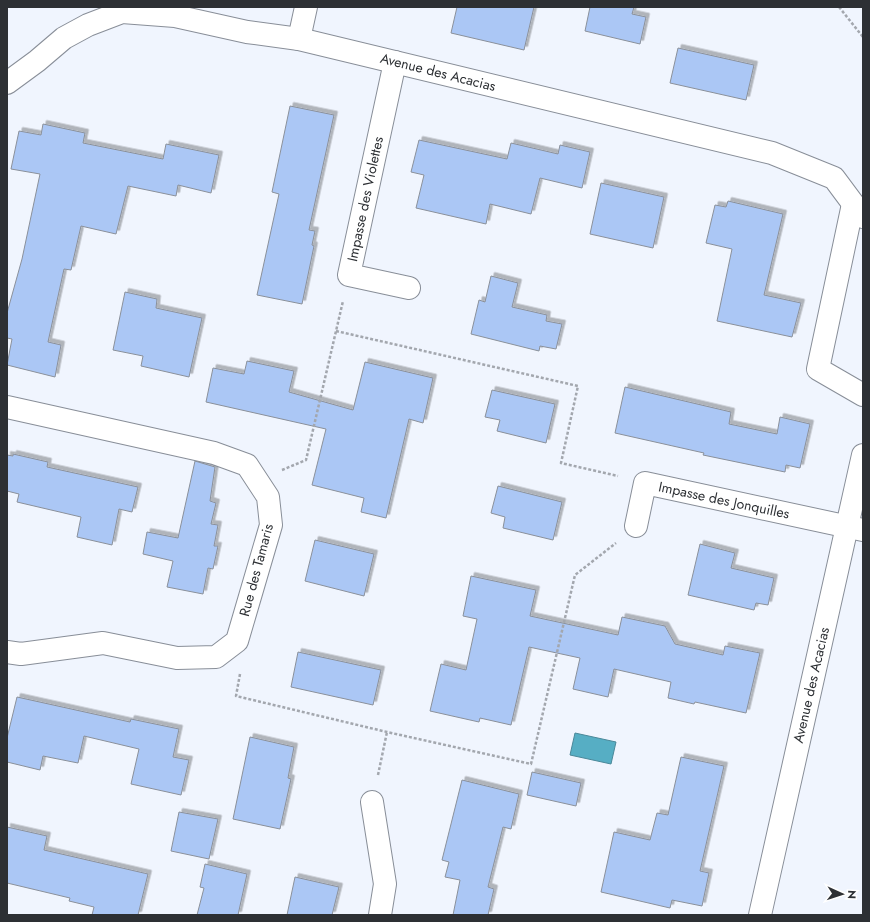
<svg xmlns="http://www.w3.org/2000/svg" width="870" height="922" viewBox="0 0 870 922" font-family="Jost,sans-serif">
<defs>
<filter id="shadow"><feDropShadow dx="3.5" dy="-3.5" stdDeviation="0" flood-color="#0004"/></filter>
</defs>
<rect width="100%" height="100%" fill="#f0f5fe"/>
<polygon fill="#56aec4" stroke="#4a8899" points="575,733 616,742 611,764 570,755"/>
<g fill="#abc7f5" stroke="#8a909a" filter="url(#shadow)">
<polygon points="457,7 534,7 524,50 451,33"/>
<polygon points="590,7 634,7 632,14 646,17 640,44 585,31"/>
<polygon points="678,48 754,65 746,100 670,83"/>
<polygon points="290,106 334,115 309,230 315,231 312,245 314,246 302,304 257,295 279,194 272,192"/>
<polygon points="43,124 85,133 83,143 163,159 166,144 219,155 211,193 178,185 176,196 128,186 116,234 81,226 71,270 64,269 48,342 61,345 55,377 7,365 12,339 7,338 7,313 22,259 40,174 11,169 19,131 41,135"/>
<polygon points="419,140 507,159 511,143 558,154 560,145 590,152 582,188 540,178 531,214 490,204 486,224 416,208 424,175 411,172"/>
<polygon points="601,183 664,197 653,248 590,234"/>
<polygon points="728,201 783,214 764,295 801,303 792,337 717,321 732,249 706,243 715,205 726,207"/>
<polygon points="491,276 518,283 512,307 547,315 546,321 562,324 556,349 540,346 539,351 471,334 479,300 485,302"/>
<polygon points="125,292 157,299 156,308 202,318 189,377 141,366 143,356 113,350"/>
<polygon points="247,361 294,371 289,392 353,410 365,362 433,378 423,423 409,419 386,518 361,512 364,498 312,485 326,429 206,402 213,368 244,374"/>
<polygon points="625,387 731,412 729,424 777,434 780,417 810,424 800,468 786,465 785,472 703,455 704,453 615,433"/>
<polygon points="492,390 555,404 546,443 497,431 500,420 485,417"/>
<polygon points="13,454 48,462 47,467 138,487 132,512 119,509 112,545 77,537 81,517 17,502 19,494 7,491 7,455 13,456"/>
<polygon points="195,461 215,467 210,501 216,503 211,524 218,525 214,546 218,546 213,569 208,568 203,594 167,587 173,561 143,554 147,532 178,538"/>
<polygon points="498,486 562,502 553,540 503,528 505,517 491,513"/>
<polygon points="315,540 374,554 364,596 305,581"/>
<polygon points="700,544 735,553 731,568 774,578 768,605 756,603 754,610 688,595"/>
<polygon points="471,576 536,590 530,616 618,635 622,617 665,626 675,644 723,655 725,646 760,653 746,713 695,702 694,704 668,698 671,682 614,669 608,697 573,689 580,658 529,647 511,725 480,718 479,722 430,711 441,664 466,670 477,619 463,616"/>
<polygon points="298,652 381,670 373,705 291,687"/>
<polygon points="17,697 130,722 131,719 179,729 173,757 189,760 181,795 131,784 139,749 84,736 78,763 43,756 40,770 7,762 7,738"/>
<polygon points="250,737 294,747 288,778 291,779 280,829 233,819"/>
<polygon points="681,757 724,766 700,871 709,873 702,906 672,900 670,908 601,892 614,832 650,840 657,813 668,815"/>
<polygon points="532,772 581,783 576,806 527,795"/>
<polygon points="462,780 519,794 511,829 503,827 488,887 494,889 488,915 453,915 460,880 445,877 449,862 442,860"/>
<polygon points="179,812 218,819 209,859 171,851"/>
<polygon points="7,827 47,836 44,850 148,874 138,915 92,915 94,907 69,901 70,898 7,883"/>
<polygon points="205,864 247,874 238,915 197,915 204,888 200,887"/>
<polygon points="295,877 339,887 332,915 287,915"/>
</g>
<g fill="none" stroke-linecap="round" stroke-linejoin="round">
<g stroke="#888e98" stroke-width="24">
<g id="street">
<polyline points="299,39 306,7"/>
<polyline points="395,62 349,275 409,288"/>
<polyline points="7,83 37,61 64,38 88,25 122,12 175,16 247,32 299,39 772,153 834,178 863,217"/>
<polyline points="853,204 818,369 863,395"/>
<polyline points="7,407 214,453 247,465 268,497 271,525 237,641 216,657 177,658 103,643 21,654 7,652"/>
<polyline points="636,526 645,483 863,530"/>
<polyline points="372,802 385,884 380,915"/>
<polyline points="760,915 863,455"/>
</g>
</g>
<g stroke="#a3a7ae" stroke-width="2.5" stroke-dasharray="3 2" stroke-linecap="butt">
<polyline points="839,7 863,37"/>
<polyline points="336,331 578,386 561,463 618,476"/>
<polyline points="282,470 306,460 343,301"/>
<polyline points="240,674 236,696 387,732 531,764 575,575 616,543"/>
<polyline points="378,775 387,732"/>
</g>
<use href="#street" stroke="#fff" stroke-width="22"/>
</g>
<g text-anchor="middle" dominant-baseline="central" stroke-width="4" stroke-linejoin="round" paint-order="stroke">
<g font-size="14" fill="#2d3034" stroke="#fff">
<text transform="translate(438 72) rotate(14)">Avenue des Acacias</text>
<text transform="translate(365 199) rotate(-78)">Impasse des Violettes</text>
<text transform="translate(724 500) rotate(12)">Impasse des Jonquilles</text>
<text transform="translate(256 570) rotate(-75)">Rue des Tamaris</text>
<text transform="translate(811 685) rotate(-77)">Avenue des Acacias</text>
</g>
</g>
<rect width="870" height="922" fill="none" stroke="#2d3034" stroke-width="16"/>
<g transform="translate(842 894) rotate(93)" stroke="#ffffff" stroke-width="3" paint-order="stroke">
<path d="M0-3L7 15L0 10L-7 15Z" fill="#2d3034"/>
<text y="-6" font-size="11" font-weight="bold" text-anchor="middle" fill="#2d3034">N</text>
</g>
</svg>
